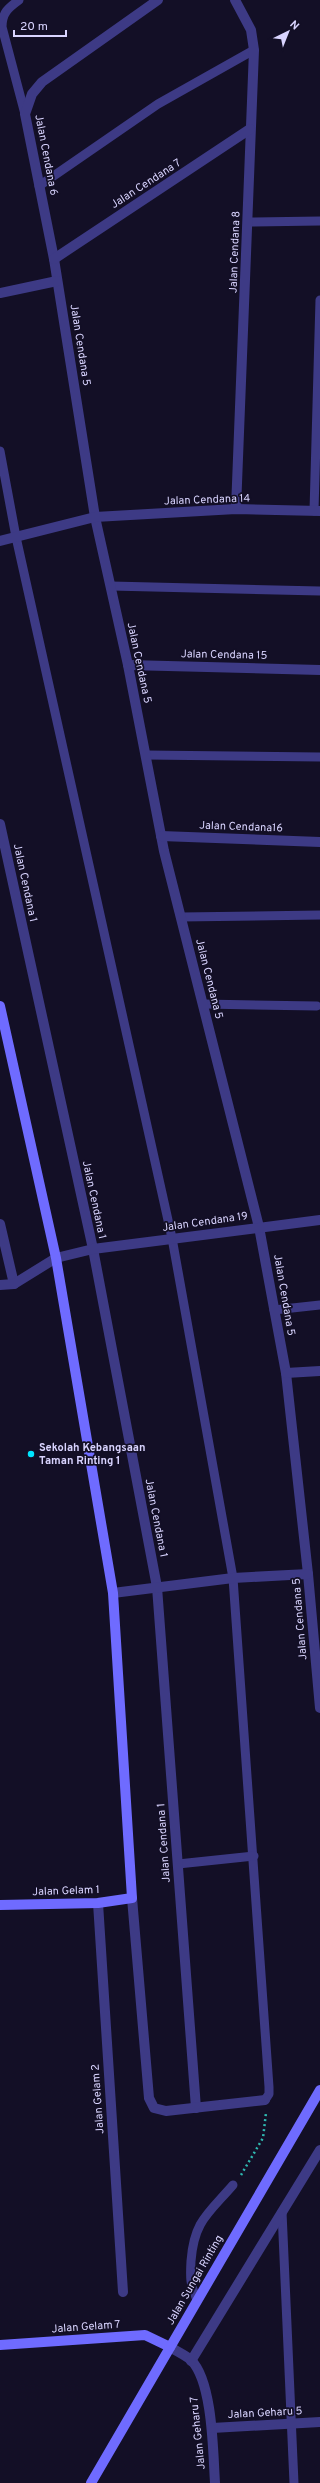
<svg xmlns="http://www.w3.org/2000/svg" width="320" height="2483" viewBox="0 0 320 2483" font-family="Overpass,sans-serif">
<rect width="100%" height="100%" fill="#130f26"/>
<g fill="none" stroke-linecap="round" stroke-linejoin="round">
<polyline stroke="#2fb8b0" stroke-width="2.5" stroke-dasharray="2 3" stroke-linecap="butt" points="241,2175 263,2138 266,2113"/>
<g stroke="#3d3a85" stroke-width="9">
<path d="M19 0C8 8 2 13 2 27L25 114"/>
<polyline points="39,186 158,104 254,50"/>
<polyline points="248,222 320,221"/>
<polyline points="0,451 16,537 172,1238 233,1578 269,2087 269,2094 265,2100"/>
<polyline points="314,511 320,300"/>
<polyline points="111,586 320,591"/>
<polyline points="146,755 320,757"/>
<polyline points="181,917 320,915"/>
<polyline points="203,1004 317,1006"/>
<polyline points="274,1310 320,1305"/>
<polyline points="178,1864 254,1856"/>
<polyline points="282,2212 294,2483"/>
<path d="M197 2300C190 2284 190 2278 191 2261 194 2221 208 2214 233 2185"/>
</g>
<g stroke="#3d3a85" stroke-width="10">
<polyline points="158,0 42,82 32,94 25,114 54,259 95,517 128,665 164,851 259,1227 286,1373 308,1574 320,1708"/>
<polyline points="235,0 251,30 254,50 236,509"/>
<polyline points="54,259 250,129"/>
<polyline points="0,293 57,281"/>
<polyline points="0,541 95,517 236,509 320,511"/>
<polyline points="128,665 320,670"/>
<polyline points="0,824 93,1249 157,1587 196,2108"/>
<polyline points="161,836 320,842"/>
<polyline points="0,1224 14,1284"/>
<polyline points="0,1285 14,1284 56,1258 93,1249 320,1220"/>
<polyline points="286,1373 320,1371"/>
<polyline points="113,1593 233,1578 308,1574"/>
<polyline points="132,1898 149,2098 154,2108 166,2111 265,2100"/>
<polyline points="98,1903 123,2292"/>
<path d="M170 2347C176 2351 185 2355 191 2360 213 2382 213 2453 215 2483"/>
<polyline points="191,2361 320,2150"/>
<polyline points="212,2428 320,2422"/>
</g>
<g stroke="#6f6bff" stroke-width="10">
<polyline points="0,1006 56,1258 113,1593 132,1898 98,1903 0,1905"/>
<polyline points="0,2345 145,2335 170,2347"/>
<polyline points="91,2483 320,2090"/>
</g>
</g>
<circle fill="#00e5ff" stroke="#130f26" stroke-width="1.5" cx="31" cy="1454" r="4"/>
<g text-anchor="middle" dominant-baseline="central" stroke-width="3.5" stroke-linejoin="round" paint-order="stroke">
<g font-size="11" fill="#d9d4ff" stroke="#130f26">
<text transform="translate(46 155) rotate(79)">Jalan Cendana 6</text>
<text transform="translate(146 184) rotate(-33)">Jalan Cendana 7</text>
<text transform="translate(235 252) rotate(-88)">Jalan Cendana 8</text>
<text transform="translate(80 345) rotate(81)">Jalan Cendana 5</text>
<text transform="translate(207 500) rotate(-2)">Jalan Cendana 14</text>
<text transform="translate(224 655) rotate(1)">Jalan Cendana 15</text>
<text transform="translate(139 663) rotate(78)">Jalan Cendana 5</text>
<text transform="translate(241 827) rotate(2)">Jalan Cendana16</text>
<text transform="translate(25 883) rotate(78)">Jalan Cendana 1</text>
<text transform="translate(209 979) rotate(76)">Jalan Cendana 5</text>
<text transform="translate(94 1200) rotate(78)">Jalan Cendana 1</text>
<text transform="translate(205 1222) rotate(-8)">Jalan Cendana 19</text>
<text transform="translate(284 1295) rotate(80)">Jalan Cendana 5</text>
<text transform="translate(156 1518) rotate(79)">Jalan Cendana 1</text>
<text transform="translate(300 1619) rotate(-95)">Jalan Cendana 5</text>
<text transform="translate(164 1843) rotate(-94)">Jalan Cendana 1</text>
<text transform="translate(66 1891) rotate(-2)">Jalan Gelam 1</text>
<text transform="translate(98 2099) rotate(-94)">Jalan Gelam 2</text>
<text transform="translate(195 2280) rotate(-60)">Jalan Sungai Rinting</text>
<text transform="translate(86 2327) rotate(-4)">Jalan Gelam 7</text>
<text transform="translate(265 2413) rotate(-3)">Jalan Geharu 5</text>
<text transform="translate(198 2433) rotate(-96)">Jalan Geharu 7</text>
</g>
<g font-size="11" font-weight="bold" fill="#d9d4ff" stroke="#130f26" text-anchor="start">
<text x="39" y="1448">Sekolah Kebangsaan<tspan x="39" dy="13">Taman Rinting 1</tspan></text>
</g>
</g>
<g transform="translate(288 32) rotate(43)" stroke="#130f26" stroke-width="3" paint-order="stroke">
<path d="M0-3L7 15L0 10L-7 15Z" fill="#d9d4ff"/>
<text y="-6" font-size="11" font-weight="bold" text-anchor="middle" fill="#d9d4ff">N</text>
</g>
<path d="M14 30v6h52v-6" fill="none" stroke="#d9d4ff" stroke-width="2"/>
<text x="20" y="30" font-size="12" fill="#d9d4ff" stroke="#130f26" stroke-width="3" paint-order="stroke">20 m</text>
</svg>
